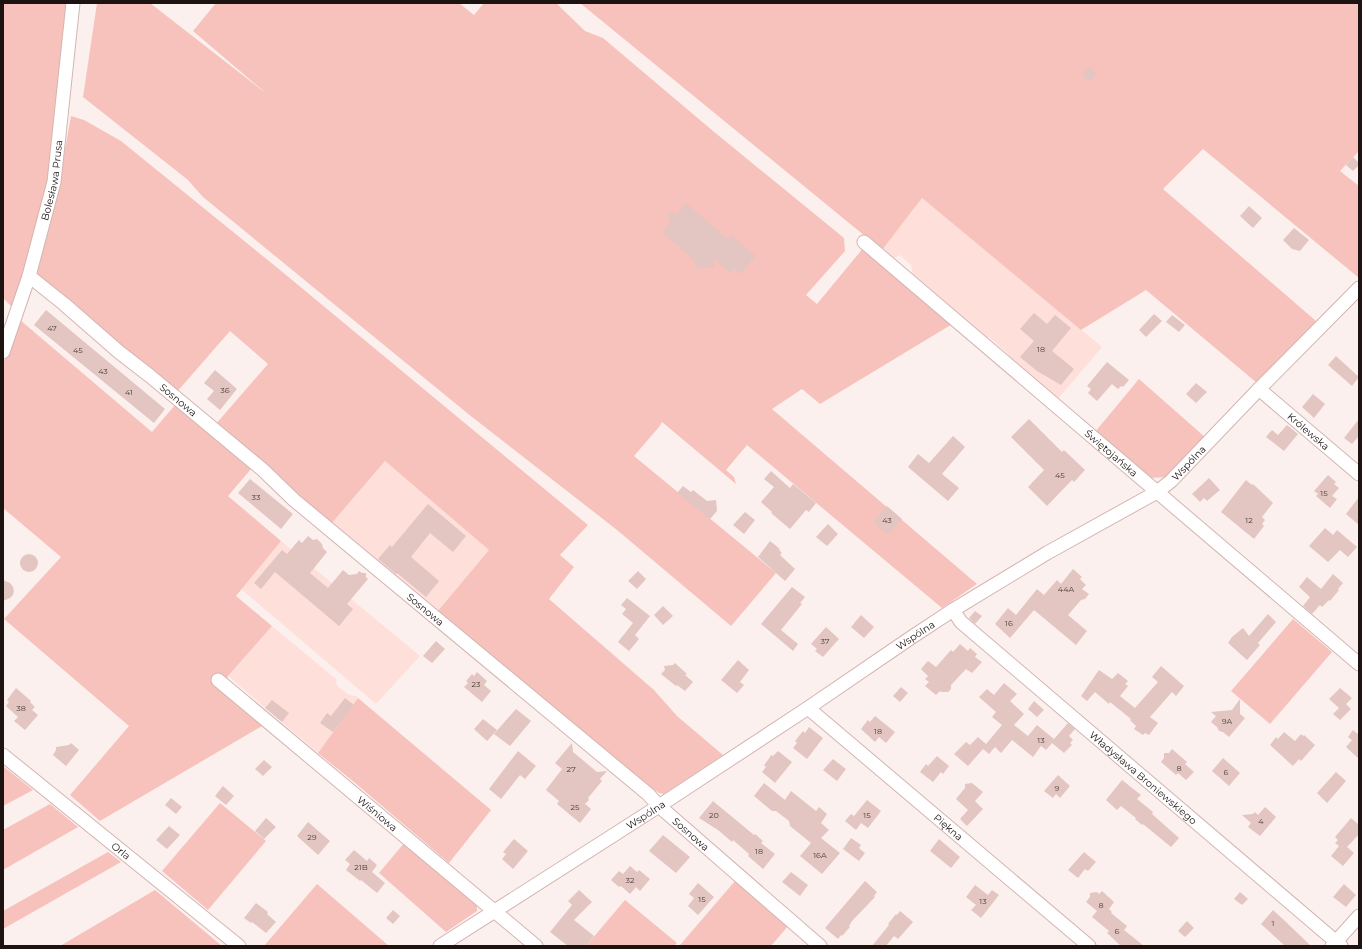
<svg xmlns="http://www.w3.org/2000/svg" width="1362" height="949" viewBox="0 0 1362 949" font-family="Montserrat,sans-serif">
<rect width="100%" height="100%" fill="#fcf0ee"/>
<g fill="#fedfda">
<polygon points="922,198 1102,347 1057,400 1008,359 1008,354 989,337 986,339 945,306 947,303 913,274 911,265 900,255 894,258 883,248"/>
<polygon points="385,461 489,550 437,612 331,524"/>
<polygon points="281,541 420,656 376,704 241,589"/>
<polygon points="272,626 336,679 337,686 349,695 356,696 358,698 318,753 228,676"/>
</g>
<g fill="#f7c2bb">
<polygon points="3,3 67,3 50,174 14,309 3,298"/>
<polygon points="97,3 150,3 267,94 193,31 216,3 459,3 474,15 484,3 556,3 585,31 603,38 713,131 844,238 845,251 806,295 817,304 864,247 954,323 820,404 802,389 772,409 977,584 942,608 747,445 726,470 734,477 736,484 662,422 659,427 634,456 776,573 731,626 617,530 472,417 203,197 188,180 83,97"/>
<polygon points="580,3 1359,3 1359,151 1340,171 1359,186 1359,278 1203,149 1163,189 1316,321 1298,341 1257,383 1146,290 1081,330 922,198 882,250"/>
<polygon points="71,116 84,120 121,141 280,270 588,525 560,555 574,567 549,599 654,690 677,716 723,755 664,794 659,793 653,789 437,612 489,550 385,461 331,524 283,482 215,425 268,364 230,331 176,393 35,275 58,188"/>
<polygon points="20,320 152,432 175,405 251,469 228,496 281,541 236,596 272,626 228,676 223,692 262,726 100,821 70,795 129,726 4,619 61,557 3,508 3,364"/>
<polygon points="1139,379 1206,438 1168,477 1149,478 1095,432"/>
<polygon points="1293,619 1332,652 1270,724 1231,691"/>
<polygon points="358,698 491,810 449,863 354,782 318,753"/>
<polygon points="3,766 33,790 3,806"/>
<polygon points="220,803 266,841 208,910 162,871"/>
<polygon points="50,804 78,827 3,870 3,830"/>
<polygon points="405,842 477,903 477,911 446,932 379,873"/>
<polygon points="108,852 121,862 3,929 3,911"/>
<polygon points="735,881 788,926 771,946 682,946 680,945"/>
<polygon points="317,884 389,946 264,946"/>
<polygon points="155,890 222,946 60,946"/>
<polygon points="625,900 677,943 674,946 586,946"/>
</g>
<g fill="#e3c5c1">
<polygon points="1089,67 1097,74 1090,82 1082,75"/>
<polygon points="1353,157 1359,163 1359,165 1353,171 1346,165"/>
<polygon points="686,203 728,239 731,235 755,256 741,274 735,269 731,273 714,259 714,267 696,269 695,261 662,232 670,222 667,212 677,213"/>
<polygon points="1249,206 1262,218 1253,228 1240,216"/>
<polygon points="1294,228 1309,240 1300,251 1292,249 1283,240"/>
<polygon points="46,310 165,409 154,423 34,325"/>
<polygon points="1034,313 1047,324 1055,315 1071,328 1052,351 1074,369 1061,385 1037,371 1020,357 1034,341 1020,329"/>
<polygon points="1154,314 1162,321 1146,337 1139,330"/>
<polygon points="1172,315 1185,325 1179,332 1166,322"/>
<polygon points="1336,356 1359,377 1352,386 1328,365"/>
<polygon points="1107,362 1129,380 1123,387 1121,386 1118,389 1112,384 1097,401 1088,393 1091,389 1087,386"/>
<polygon points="215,370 237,389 220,410 207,399 214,391 204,383"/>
<polygon points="1196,383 1207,392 1196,403 1186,394"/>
<polygon points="1313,394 1325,404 1314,418 1302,407"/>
<polygon points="1029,419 1062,452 1064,450 1085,470 1074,482 1072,480 1047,506 1028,487 1044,470 1011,437"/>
<polygon points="1359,419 1359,436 1352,444 1344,438"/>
<polygon points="1287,425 1298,434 1284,451 1266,437 1272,430 1278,435"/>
<polygon points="953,436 965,447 942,474 959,488 948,501 908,467 918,454 929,463"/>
<polygon points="771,471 790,488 793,484 816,503 809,512 806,510 790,529 771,513 772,512 761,502 774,487 764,479"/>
<polygon points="1328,475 1336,482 1334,484 1339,488 1332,496 1337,499 1330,508 1316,496 1318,494 1314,491"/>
<polygon points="1209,478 1220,490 1207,501 1204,498 1200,502 1192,494"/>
<polygon points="250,479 293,514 281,529 238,493"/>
<polygon points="1246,480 1252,485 1253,484 1273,503 1262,517 1265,520 1262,524 1264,526 1254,539 1221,512"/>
<polygon points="683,486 691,492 693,490 707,501 716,500 717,511 710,519 677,493"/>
<polygon points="1359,497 1359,525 1346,514"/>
<polygon points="428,504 466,536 453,552 430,533 411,557 439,581 426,597 397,573 396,574 378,559 390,545 392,547"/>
<polygon points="887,506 902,519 888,535 873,522"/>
<polygon points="745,512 755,520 744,534 733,525"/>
<polygon points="828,524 838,534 827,546 816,537"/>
<polygon points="1325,528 1333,535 1337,530 1357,547 1348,557 1340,550 1328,562 1309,546"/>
<polygon points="308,536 313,540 317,539 322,544 323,548 327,552 310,573 328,588 343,570 349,575 357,574 359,571 362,573 366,573 366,577 368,579 347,604 353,609 339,626 275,572 261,589 254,583 282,550 287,554 299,540 302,543"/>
<polygon points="770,541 780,549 779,550 782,553 780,555 795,569 785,581 758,557"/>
<circle cx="29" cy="563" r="9"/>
<polygon points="1073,569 1082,577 1080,579 1086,585 1082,589 1089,594 1085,599 1081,600 1068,615 1087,631 1076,645 1034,610 1010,638 995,624 1008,608 1016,615 1037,589 1044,595 1057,580 1061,584"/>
<polygon points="638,571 646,579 637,589 628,581"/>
<polygon points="1333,574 1343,583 1338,589 1339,590 1330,601 1329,600 1322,607 1320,605 1312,614 1303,606 1310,597 1299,587 1307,577 1321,589"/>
<polygon points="3,580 10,583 13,587 14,591 13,595 10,598 3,601"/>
<polygon points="792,587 805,597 800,603 802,604 781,630 798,644 793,651 761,624"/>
<polygon points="627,598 650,616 635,635 639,639 629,651 618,642 633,623 622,614 626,609 621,605"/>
<polygon points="663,606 673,616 663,625 654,615"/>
<polygon points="975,611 982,616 975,624 969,618"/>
<polygon points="1268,614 1276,622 1258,643 1260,645 1247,660 1228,643 1232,637 1243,628 1249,636"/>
<polygon points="861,615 874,627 864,638 851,627"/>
<polygon points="826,627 839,639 823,657 815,651 817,649 811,644"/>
<polygon points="436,641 445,649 432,663 423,656"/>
<polygon points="960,644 968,651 970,648 977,654 975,657 982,662 972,673 966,669 951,685 951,689 948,692 941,692 940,691 936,695 925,686 929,682 925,679 928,676 921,669 928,661 936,667 951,650 953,652"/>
<polygon points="738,660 749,670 740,682 744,685 737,693 721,680"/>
<polygon points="675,663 687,674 685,675 693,682 685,691 677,685 676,686 661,674 665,670 664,666 673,665"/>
<polygon points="1161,666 1184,686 1176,696 1172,692 1150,717 1158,723 1149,735 1145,733 1143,735 1134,729 1136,726 1130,720 1131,719 1110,702 1109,704 1095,692 1087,701 1081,696 1099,670 1112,679 1118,673 1128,681 1125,684 1128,686 1120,696 1135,708 1158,682 1152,677"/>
<polygon points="477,672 487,681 484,685 491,691 482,702 464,687 468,683 466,681 472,674 474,676"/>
<polygon points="1004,683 1017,694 1010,701 1024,714 1014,725 1028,736 1037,725 1054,739 1068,723 1075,729 1069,736 1073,740 1070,743 1072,745 1064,753 1052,743 1046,750 1041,746 1033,757 1012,740 1001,753 995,747 989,754 983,749 968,766 954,754 966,742 970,745 978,737 986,744 1002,725 992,717 996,712 979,697 987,689 994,695"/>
<polygon points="901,687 908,693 900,702 893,696"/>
<polygon points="16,688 31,701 30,702 35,707 32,710 38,715 25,730 14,721 18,717 6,706 9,702 7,700"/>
<polygon points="1340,688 1352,698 1346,704 1351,709 1340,720 1333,714 1339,708 1329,699"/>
<polygon points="345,698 354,705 333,732 320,723 327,713 331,716"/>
<polygon points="1240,699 1240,714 1245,718 1229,737 1223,732 1219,731 1217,727 1211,722 1216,716 1211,712 1232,710"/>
<polygon points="272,700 289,713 282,722 265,708"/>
<polygon points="1034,701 1044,710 1037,717 1028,709"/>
<polygon points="516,709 531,721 510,746 494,734"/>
<polygon points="875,716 895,732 886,743 879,737 875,742 861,729 868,720 870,722"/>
<polygon points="483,719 497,730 487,741 474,729"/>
<polygon points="809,727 823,738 807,759 793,748 797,743 795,741 803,731 805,733"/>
<polygon points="1353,730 1358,734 1359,732 1359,759 1346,747 1352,740 1348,737"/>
<polygon points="1284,732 1295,741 1301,734 1303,736 1304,735 1315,745 1301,761 1299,759 1293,766 1270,745 1276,737 1278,739"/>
<polygon points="71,743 79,750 66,766 53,755 56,750 56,747 69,745"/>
<polygon points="572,743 573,752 597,772 607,771 600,779 602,781 588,798 589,800 585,804 591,809 580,823 557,804 559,801 546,790 562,769 555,763"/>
<polygon points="1172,749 1187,762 1185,764 1194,772 1186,780 1178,773 1176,775 1161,762 1164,758 1164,753 1169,753"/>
<polygon points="518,751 536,766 525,779 520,775 501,799 489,789"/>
<polygon points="778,751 792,762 775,783 762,772 766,767 764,765 768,760 771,755 773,756"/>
<polygon points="937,756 949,766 943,774 941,772 933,782 920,772 926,764 928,766"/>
<polygon points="1223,758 1240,773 1229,786 1212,771"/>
<polygon points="833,759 846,769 837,781 823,770"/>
<polygon points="264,760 272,767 263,776 255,769"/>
<polygon points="1336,772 1346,781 1327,803 1317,793"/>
<polygon points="1058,775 1070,786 1060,798 1056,794 1053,798 1044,791"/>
<polygon points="1122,780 1141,795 1137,799 1153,812 1152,814 1179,838 1171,847 1143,824 1142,825 1135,819 1136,818 1121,806 1117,810 1106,800"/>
<polygon points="764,783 785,800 791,791 816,811 819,807 827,814 821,823 829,830 821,838 840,853 822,874 800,856 811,843 790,826 789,821 776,811 772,811 754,796"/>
<polygon points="972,783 983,792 975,801 983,809 967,826 960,819 968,810 956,799 965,788 965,784"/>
<polygon points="223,786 234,796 226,805 215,796"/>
<polygon points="171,798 182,807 176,814 165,805"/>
<polygon points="867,800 881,811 868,828 861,823 856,830 845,821 851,814 854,816"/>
<polygon points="713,801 754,835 755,834 763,841 761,843 775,854 763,869 748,856 749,854 733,840 732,842 718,830 699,818"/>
<polygon points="1265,807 1276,817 1260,836 1248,827 1251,823 1242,815 1253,814 1255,812 1258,815"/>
<polygon points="266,818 276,827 264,839 255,831"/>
<polygon points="1351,818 1359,825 1359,834 1347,847 1354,853 1343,866 1331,856 1339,846 1335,843 1338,840 1335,837"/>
<polygon points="308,822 330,841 318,855 297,836"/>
<polygon points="169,826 180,835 167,849 156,840"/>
<polygon points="663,835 690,857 676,873 649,851"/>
<polygon points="851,838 861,845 859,848 865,853 859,861 843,849"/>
<polygon points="514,839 528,851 513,869 502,859 506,854 503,852"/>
<polygon points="939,839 960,857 951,868 930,851"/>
<polygon points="354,850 367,861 369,858 377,865 372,872 385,883 377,893 361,880 360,881 346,870 350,864 345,860"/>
<polygon points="1084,852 1096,862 1088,871 1085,869 1078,878 1068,870"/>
<polygon points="630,866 637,872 639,870 650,879 640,891 636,887 630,894 621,886 619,887 611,880 619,871 623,874"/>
<polygon points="791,872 808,885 800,896 782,882"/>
<polygon points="865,881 877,892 874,896 875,897 852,921 849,926 850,927 842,936 841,935 838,939 825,928"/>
<polygon points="698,883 714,897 698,915 688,906 694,898 689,894"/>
<polygon points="1344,884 1356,895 1346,907 1333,897"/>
<polygon points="975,885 988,895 992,890 999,895 981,918 971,910 976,905 966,897"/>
<polygon points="579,890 592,902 574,920 594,936 586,946 568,946 550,932 572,905 568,901"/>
<polygon points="1102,891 1114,902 1109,909 1112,912 1111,913 1127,926 1124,930 1144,946 1121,946 1107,933 1109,931 1092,917 1097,911 1086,902 1090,897 1090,893 1097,892 1099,894"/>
<polygon points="1240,892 1248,899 1242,905 1234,899"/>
<polygon points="256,903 268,912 267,914 276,922 266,933 252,922 251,923 244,918"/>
<polygon points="393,910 400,916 393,924 386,918"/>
<polygon points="1273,910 1286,922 1311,946 1285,946 1261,924"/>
<polygon points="900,911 913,922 898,939 894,936 886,946 872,946 889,925 888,924 896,914 897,915"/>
<polygon points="1187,921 1194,928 1185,937 1178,931"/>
</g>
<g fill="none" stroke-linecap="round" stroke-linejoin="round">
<g stroke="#d3b5b1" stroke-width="15">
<g id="street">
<path id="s1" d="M864 242 1359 664"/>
<path id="s2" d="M29 276 64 304 119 352 150 376 263 470 294 500 648 794 659 806 820 946"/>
<path id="s3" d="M3 352 29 276 54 182 73 3"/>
<path id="s4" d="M1259 389 1359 474"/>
<path id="s5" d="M953 610 961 622 1341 946"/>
<path id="s6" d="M218 680 536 946"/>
<path id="s7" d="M808 708 1089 946"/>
<path id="s8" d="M3 755 239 946"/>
<path id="s9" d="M440 946 659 806 808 708 912 637 953 610 1047 553 1157 492 1171 481 1259 389 1359 288"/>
<polyline points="1332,946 1359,916"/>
</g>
</g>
<use href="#street" stroke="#fff" stroke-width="13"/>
</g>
<g text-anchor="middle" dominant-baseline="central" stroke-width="4" stroke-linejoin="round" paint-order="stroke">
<g font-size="8" fill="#4e403d">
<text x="52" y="328">47</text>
<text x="1041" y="349">18</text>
<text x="78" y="350">45</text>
<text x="103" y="371">43</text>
<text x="225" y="390">36</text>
<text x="129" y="392">41</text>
<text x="1060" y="475">45</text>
<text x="1324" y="493">15</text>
<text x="256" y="497">33</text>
<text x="887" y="520">43</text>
<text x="1249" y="520">12</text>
<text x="1066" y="589">44A</text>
<text x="1009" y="623">16</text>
<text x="825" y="641">37</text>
<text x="476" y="684">23</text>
<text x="21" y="708">38</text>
<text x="1227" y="721">9A</text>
<text x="878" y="731">18</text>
<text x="1041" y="740">13</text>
<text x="1179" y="768">8</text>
<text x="571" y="769">27</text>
<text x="1226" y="772">6</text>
<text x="1057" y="788">9</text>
<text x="575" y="807">25</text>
<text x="714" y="815">20</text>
<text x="867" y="815">15</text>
<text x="1261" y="821">4</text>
<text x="312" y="837">29</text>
<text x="759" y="851">18</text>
<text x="820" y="855">16A</text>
<text x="361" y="867">21B</text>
<text x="630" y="880">32</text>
<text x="702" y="899">15</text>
<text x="983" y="901">13</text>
<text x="1101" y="905">8</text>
<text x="1273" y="923">1</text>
<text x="1117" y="931">6</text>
</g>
<g font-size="10" fill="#1d1311" stroke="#fcf0ee">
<text stroke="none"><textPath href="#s3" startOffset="179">Bolesława Prusa</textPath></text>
<text stroke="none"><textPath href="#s2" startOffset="194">Sosnowa</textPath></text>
<text stroke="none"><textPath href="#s4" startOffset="65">Królewska</textPath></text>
<text stroke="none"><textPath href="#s1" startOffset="325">Świętojańska</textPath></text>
<text stroke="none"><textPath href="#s9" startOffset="892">Wspólna</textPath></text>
<text stroke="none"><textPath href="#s2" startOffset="518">Sosnowa</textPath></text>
<text stroke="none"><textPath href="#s9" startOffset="568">Wspólna</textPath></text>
<text stroke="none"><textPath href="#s5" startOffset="254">Władysława Broniewskiego</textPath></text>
<text stroke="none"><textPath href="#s6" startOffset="208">Wiśniowa</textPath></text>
<text stroke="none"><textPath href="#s9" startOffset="244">Wspólna</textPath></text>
<text stroke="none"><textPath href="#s7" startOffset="184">Piękna</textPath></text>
<text stroke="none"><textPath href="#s2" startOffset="866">Sosnowa</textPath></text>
<text stroke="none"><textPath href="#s8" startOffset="152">Orla</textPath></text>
</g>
</g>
<rect width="1362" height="949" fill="none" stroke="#1d1311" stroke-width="8"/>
</svg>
